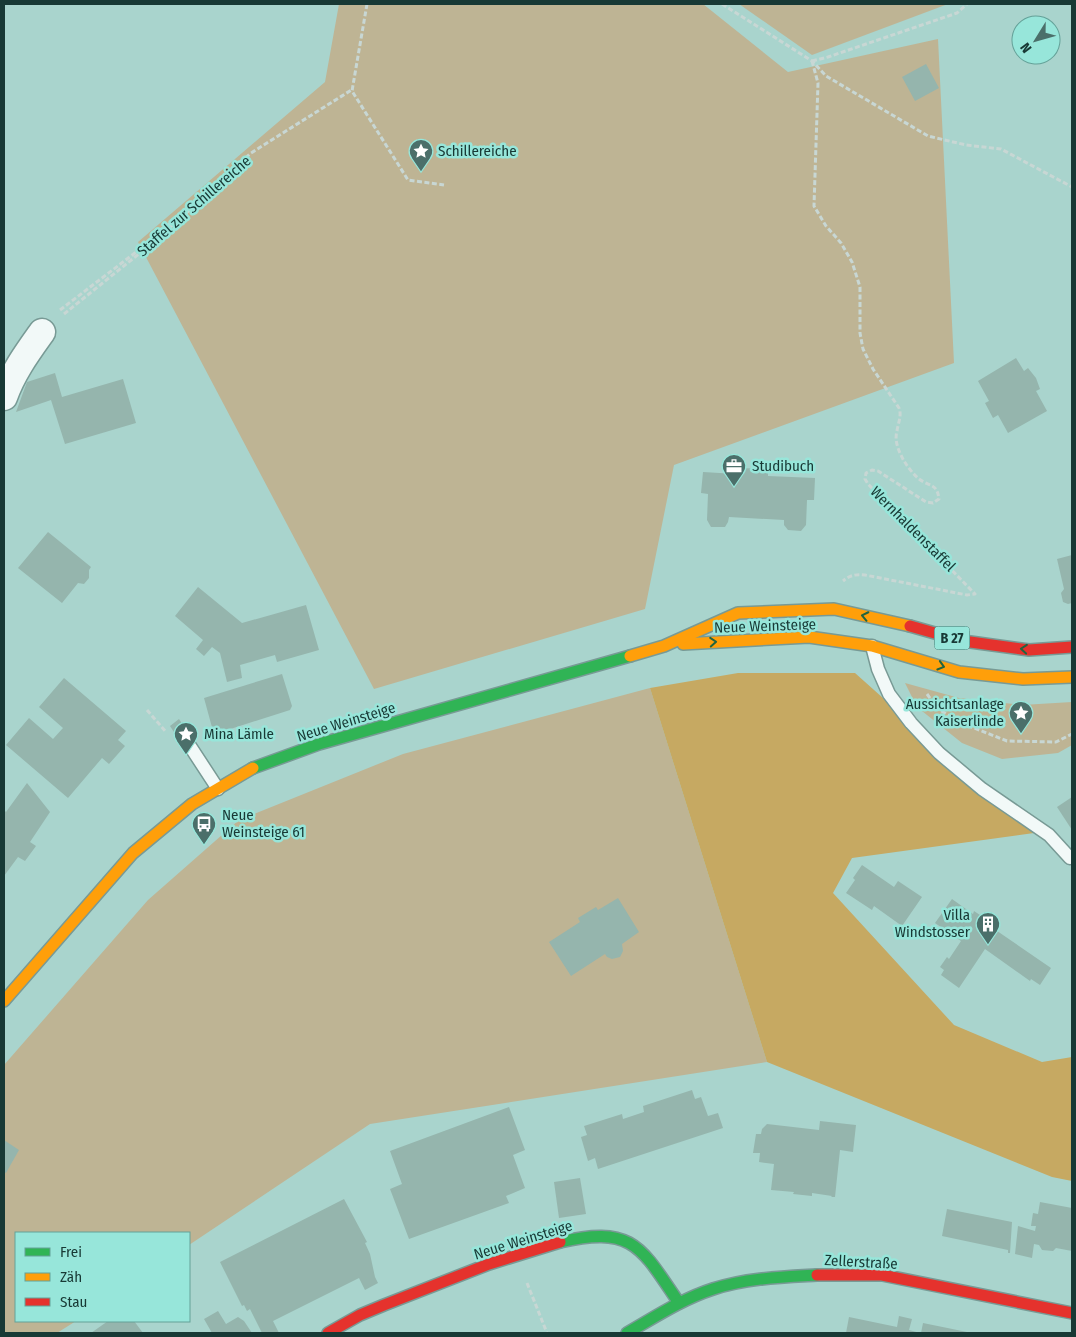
<svg xmlns="http://www.w3.org/2000/svg" width="1076" height="1337" viewBox="0 0 1076 1337" font-family="'Fira Sans Condensed',sans-serif">
<rect width="100%" height="100%" fill="#a9d4cd"/>
<g fill="#beb494">
<polygon points="339,4 703,4 788,72 938,39 954,363 674,465 645,609 374,689 138,242 325,82"/>
<polygon points="739,4 948,4 812,55"/>
<polygon points="905,683 959,698 1022,705 1072,702 1072,745 1058,753 1002,759 962,743 917,707"/>
<polygon points="650,688 767,1062 370,1124 189,1245 189,1233 16,1233 16,1321 76,1321 57,1333 4,1333 4,1065 148,900 239,820 403,754"/>
</g>
<polygon fill="#c6a962" points="738,673 855,673 1034,833 852,858 833,893 954,1025 1042,1062 1072,1057 1072,1181 1052,1177 767,1062 650,688"/>
<g fill="#95b5ad">
<polygon points="926,64 939,88 915,101 902,77"/>
<polygon points="1016,358 1024,371 1028,368 1036,378 1040,389 1036,391 1047,411 1008,433 998,415 993,418 985,403 989,401 978,381"/>
<polygon points="55,373 62,397 123,379 136,423 65,444 51,400 16,412 27,382"/>
<polygon points="737,468 768,469 768,476 815,478 814,500 807,500 806,525 801,531 788,530 784,525 784,520 729,517 728,522 725,527 711,527 707,520 708,494 701,493 703,472 736,474"/>
<polygon points="48,532 91,567 89,570 89,578 84,584 78,583 62,603 18,568"/>
<polygon points="1072,555 1072,603 1068,604 1063,602 1061,593 1064,589 1057,559"/>
<polygon points="198,587 242,623 306,605 319,650 277,662 275,655 240,665 242,678 227,682 220,653 212,647 204,656 196,649 203,640 175,616"/>
<polygon points="282,674 292,706 290,710 218,733 213,731 204,698"/>
<polygon points="64,678 126,731 118,740 125,746 109,764 102,758 68,798 6,745 29,718 53,739 63,728 39,707"/>
<polygon points="179,719 190,736 181,743 170,726"/>
<polygon points="27,783 50,812 30,842 36,846 25,861 18,857 4,876 4,810 6,812"/>
<polygon points="1072,797 1072,830 1057,807"/>
<polygon points="862,865 894,887 898,881 922,897 902,926 874,906 872,910 846,893 855,880 853,878"/>
<polygon points="618,898 639,932 622,944 623,951 620,957 612,959 607,957 605,954 571,976 549,942 580,922 578,918 596,907 598,910"/>
<polygon points="952,899 973,914 974,911 983,917 981,920 1051,968 1040,985 1031,979 1030,981 985,949 959,988 941,975 944,970 940,967 947,957 949,959 961,941 935,923"/>
<polygon points="692,1090 695,1099 701,1097 708,1116 718,1113 723,1128 598,1169 595,1158 588,1161 581,1137 587,1135 584,1126 622,1114 623,1119 644,1112 643,1106"/>
<polygon points="509,1107 525,1150 513,1155 525,1188 506,1196 509,1203 409,1239 390,1189 402,1184 390,1151"/>
<polygon points="820,1121 856,1125 853,1152 840,1150 835,1197 831,1197 832,1196 812,1193 812,1196 793,1194 794,1192 771,1190 774,1164 759,1162 760,1153 753,1153 756,1134 761,1134 762,1129 767,1124 819,1130"/>
<polygon points="4,1140 19,1150 6,1173 4,1172"/>
<polygon points="580,1178 586,1214 559,1218 554,1182"/>
<polygon points="344,1199 367,1242 365,1243 370,1254 375,1277 378,1283 365,1290 359,1278 273,1321 279,1333 262,1333 250,1309 247,1311 244,1305 242,1306 220,1262"/>
<polygon points="1040,1202 1072,1208 1072,1251 1056,1248 1053,1251 1042,1250 1039,1245 1034,1244 1032,1258 1015,1254 1018,1226 1035,1231 1036,1226 1031,1226 1033,1213 1038,1214"/>
<polygon points="947,1209 1012,1222 1010,1253 1008,1253 1008,1250 942,1236"/>
<polygon points="218,1311 226,1324 238,1317 244,1321 252,1333 212,1333 204,1319"/>
<polygon points="899,1316 912,1319 909,1330 920,1333 846,1333 849,1317 897,1327"/>
<polygon points="108,1321 134,1321 143,1333 91,1333"/>
<polygon points="923,1323 967,1332 967,1333 921,1333"/>
</g>
<g fill="none" stroke-linecap="round" stroke-linejoin="round">
<g stroke="#789a95" stroke-width="15">
<g id="lane">
<polyline points="872,646 878,669 889,694 911,723 939,753 982,789 1049,835 1070,858"/>
<polyline points="186,740 218,789"/>
</g>
</g>
<g stroke="#789a95" stroke-width="29">
<path id="street" d="M4 397C13 372 27 353 42 332"/>
</g>
<g stroke="#789a95" stroke-width="14">
<g id="fast">
<polyline points="253,768 319,744 630,656"/>
<path d="M560 1242C633 1225 641 1247 679 1303"/>
<path d="M627 1333C655 1317 682 1299 713 1289 747 1278 782 1277 817 1275"/>
</g>
</g>
<g stroke="#789a95" stroke-width="14">
<g id="slow">
<polyline points="683,644 809,637 872,646 959,672 1023,679 1072,677"/>
<polyline points="630,656 664,646 738,613 834,609 910,626"/>
<polyline points="4,1001 133,853 192,804 253,768"/>
</g>
</g>
<g stroke="#789a95" stroke-width="14">
<g id="jam">
<polyline points="910,626 963,641 1029,650 1072,647"/>
<polyline points="817,1275 882,1275 1072,1313"/>
<polyline points="328,1333 360,1315 384,1305 489,1264 560,1242"/>
</g>
</g>
<g stroke="#c8d7d4" stroke-width="3" stroke-dasharray="5 2.5" stroke-linecap="butt">
<polyline points="367,4 352,91 408,180 444,185"/>
<polyline points="722,4 812,61 826,76 928,136 966,145 1001,149 1072,187"/>
<path d="M812 61 818 83 814 206 826 226 841 243 852 262 860 287V333L863 349 873 369 899 408C902 416 898 423 897 431 894 441 899 452 904 461 908 467 913 474 919 479 930 487 937 483 939 499L933 503 926 502 878 471 872 470 866 473 865 479 868 484 975 594 967 595 865 575C856 574 850 575 843 581"/>
<polyline points="812,61 828,57 957,13 967,4"/>
<polyline points="60,310 148,243 251,153 353,89"/>
<polyline points="64,314 150,245 235,170"/>
<polyline points="927,694 938,709 964,724 1007,741 1056,742 1072,734"/>
<polyline points="147,710 166,732"/>
<polyline points="527,1283 547,1333"/>
</g>
<use href="#lane" stroke="#f2f9f8" stroke-width="12"/>
<use href="#street" stroke="#f2f9f8" stroke-width="26"/>
<use href="#fast" stroke="#30b455" stroke-width="11"/>
<use href="#slow" stroke="#ff9f0a" stroke-width="11"/>
<use href="#jam" stroke="#e5322d" stroke-width="11"/>
</g>
<defs><path id="oneway-chevron" d="M-2-3.5L2.5 0L-2 3.5" fill="none" stroke-width="1.6" stroke-linecap="round" stroke-linejoin="round" transform="scale(1.25)"/></defs>
<g stroke="#206440">
<use href="#oneway-chevron" transform="translate(865 616) rotate(-168)"/>
<use href="#oneway-chevron" transform="translate(713 642) rotate(-4)"/>
<use href="#oneway-chevron" transform="translate(1024 649) rotate(-175)"/>
<use href="#oneway-chevron" transform="translate(941 666) rotate(17)"/>
</g>
<defs>
<g id="sight-pin" transform="scale(1.25)"><path d="M0 17L-7.5 6A9.5 9.5 0 1 1 7.5 6Z" fill="#4b6f6a" stroke="#97e6da"/><path d="M0-6L1.8-2.2L6-1.7L2.9 1.2L3.7 5.4L0 3.3L-3.7 5.4L-2.9 1.2L-6-1.7L-1.8-2.2Z" fill="#fff"/></g>
<g id="office-pin" transform="scale(1.25)"><path d="M0 17L-7.5 6A9.5 9.5 0 1 1 7.5 6Z" fill="#4b6f6a" stroke="#97e6da"/><path d="M-6-3h4V-5.5h4V-3h4V5H-6ZM-1-4.5V-3h2v-1.5ZM-6 0V1H6V0Z" fill="#fff"/></g>
<g id="bus-pin" transform="scale(1.25)"><path d="M0 17L-7.5 6A9.5 9.5 0 1 1 7.5 6Z" fill="#4b6f6a" stroke="#97e6da"/><path d="M-5-6H5V4H4V6H2V4H-2V6H-4V4H-5ZM-3.5-4V0h7V-4ZM-3.5 1.2v1.5H-2V1.2ZM2 1.2v1.5H3.5V1.2Z" fill="#fff"/></g>
<g id="building-pin" transform="scale(1.25)"><path d="M0 17L-7.5 6A9.5 9.5 0 1 1 7.5 6Z" fill="#4b6f6a" stroke="#97e6da"/><path d="M-4-6H4V6H1V3H-1V6H-4ZM-2.5-4.3h1.7v1.8h-1.7ZM.8-4.3h1.7v1.8H.8ZM-2.5-1h1.7V.8h-1.7ZM.8-1h1.7V.8H.8Z" fill="#fff"/></g>
</defs>
<g fill-rule="evenodd">
<use href="#sight-pin" x="421" y="151"/>
<use href="#office-pin" x="734" y="466"/>
<use href="#sight-pin" x="1021" y="713"/>
<use href="#sight-pin" x="186" y="734"/>
<use href="#bus-pin" x="204" y="824"/>
<use href="#building-pin" x="988" y="924"/>
</g>
<g text-anchor="middle" dominant-baseline="central" stroke-width="5" stroke-linejoin="round" paint-order="stroke">
<rect fill="#97e6da" stroke="#3e6d66" stroke-width="1" x="934.5" y="626.5" width="35" height="23" rx="4"/>
<g font-size="14" font-weight="bold" fill="#183935">
<text x="952" y="638">B 27</text>
</g>
<g font-size="15" fill="#183935" stroke="#97e6da" text-anchor="start">
<text x="438" y="151">Schillereiche</text>
<text x="752" y="466">Studibuch</text>
<text x="1004" y="704" text-anchor="end">Aussichtsanlage<tspan x="1004" dy="17">Kaiserlinde</tspan></text>
<text x="204" y="734">Mina Lämle</text>
<text x="222" y="815">Neue<tspan x="222" dy="17">Weinsteige 61</tspan></text>
<text x="970" y="915" text-anchor="end">Villa<tspan x="970" dy="17">Windstosser</tspan></text>
</g>
<g font-size="15" fill="#183935" stroke="#97e6da">
<text transform="translate(194 206) rotate(-41)">Staffel zur Schillereiche</text>
<text transform="translate(913 529) rotate(45)">Wernhaldenstaffel</text>
<text transform="translate(765 626) rotate(-2)">Neue Weinsteige</text>
<text transform="translate(346 722) rotate(-17)">Neue Weinsteige</text>
<text transform="translate(523 1240) rotate(-17)">Neue Weinsteige</text>
<text transform="translate(861 1262) rotate(3)">Zellerstraße</text>
</g>
</g>
<rect width="1076" height="1337" fill="none" stroke="#183935" stroke-width="10"/>
<rect x="15" y="1232" width="175" height="90" fill="#97e6da" stroke="#64a198"/>
<rect x="25" y="1248" width="25" height="8" fill="#30b455" stroke="#64a198"/>
<text x="60" y="1257" font-size="15" fill="#183935">Frei</text>
<rect x="25" y="1273" width="25" height="8" fill="#ff9f0a" stroke="#64a198"/>
<text x="60" y="1282" font-size="15" fill="#183935">Zäh</text>
<rect x="25" y="1298" width="25" height="8" fill="#e5322d" stroke="#64a198"/>
<text x="60" y="1307" font-size="15" fill="#183935">Stau</text>
<g transform="translate(1036 40) rotate(233)"><circle r="24" fill="#97e6da" stroke="#64a198"/>
<path d="M0-4L9 19L0 12L-9 19Z" fill="#4b6f6a"/>
<text y="-8" font-size="14" font-weight="bold" text-anchor="middle" fill="#183935">N</text>
</g>
</svg>
